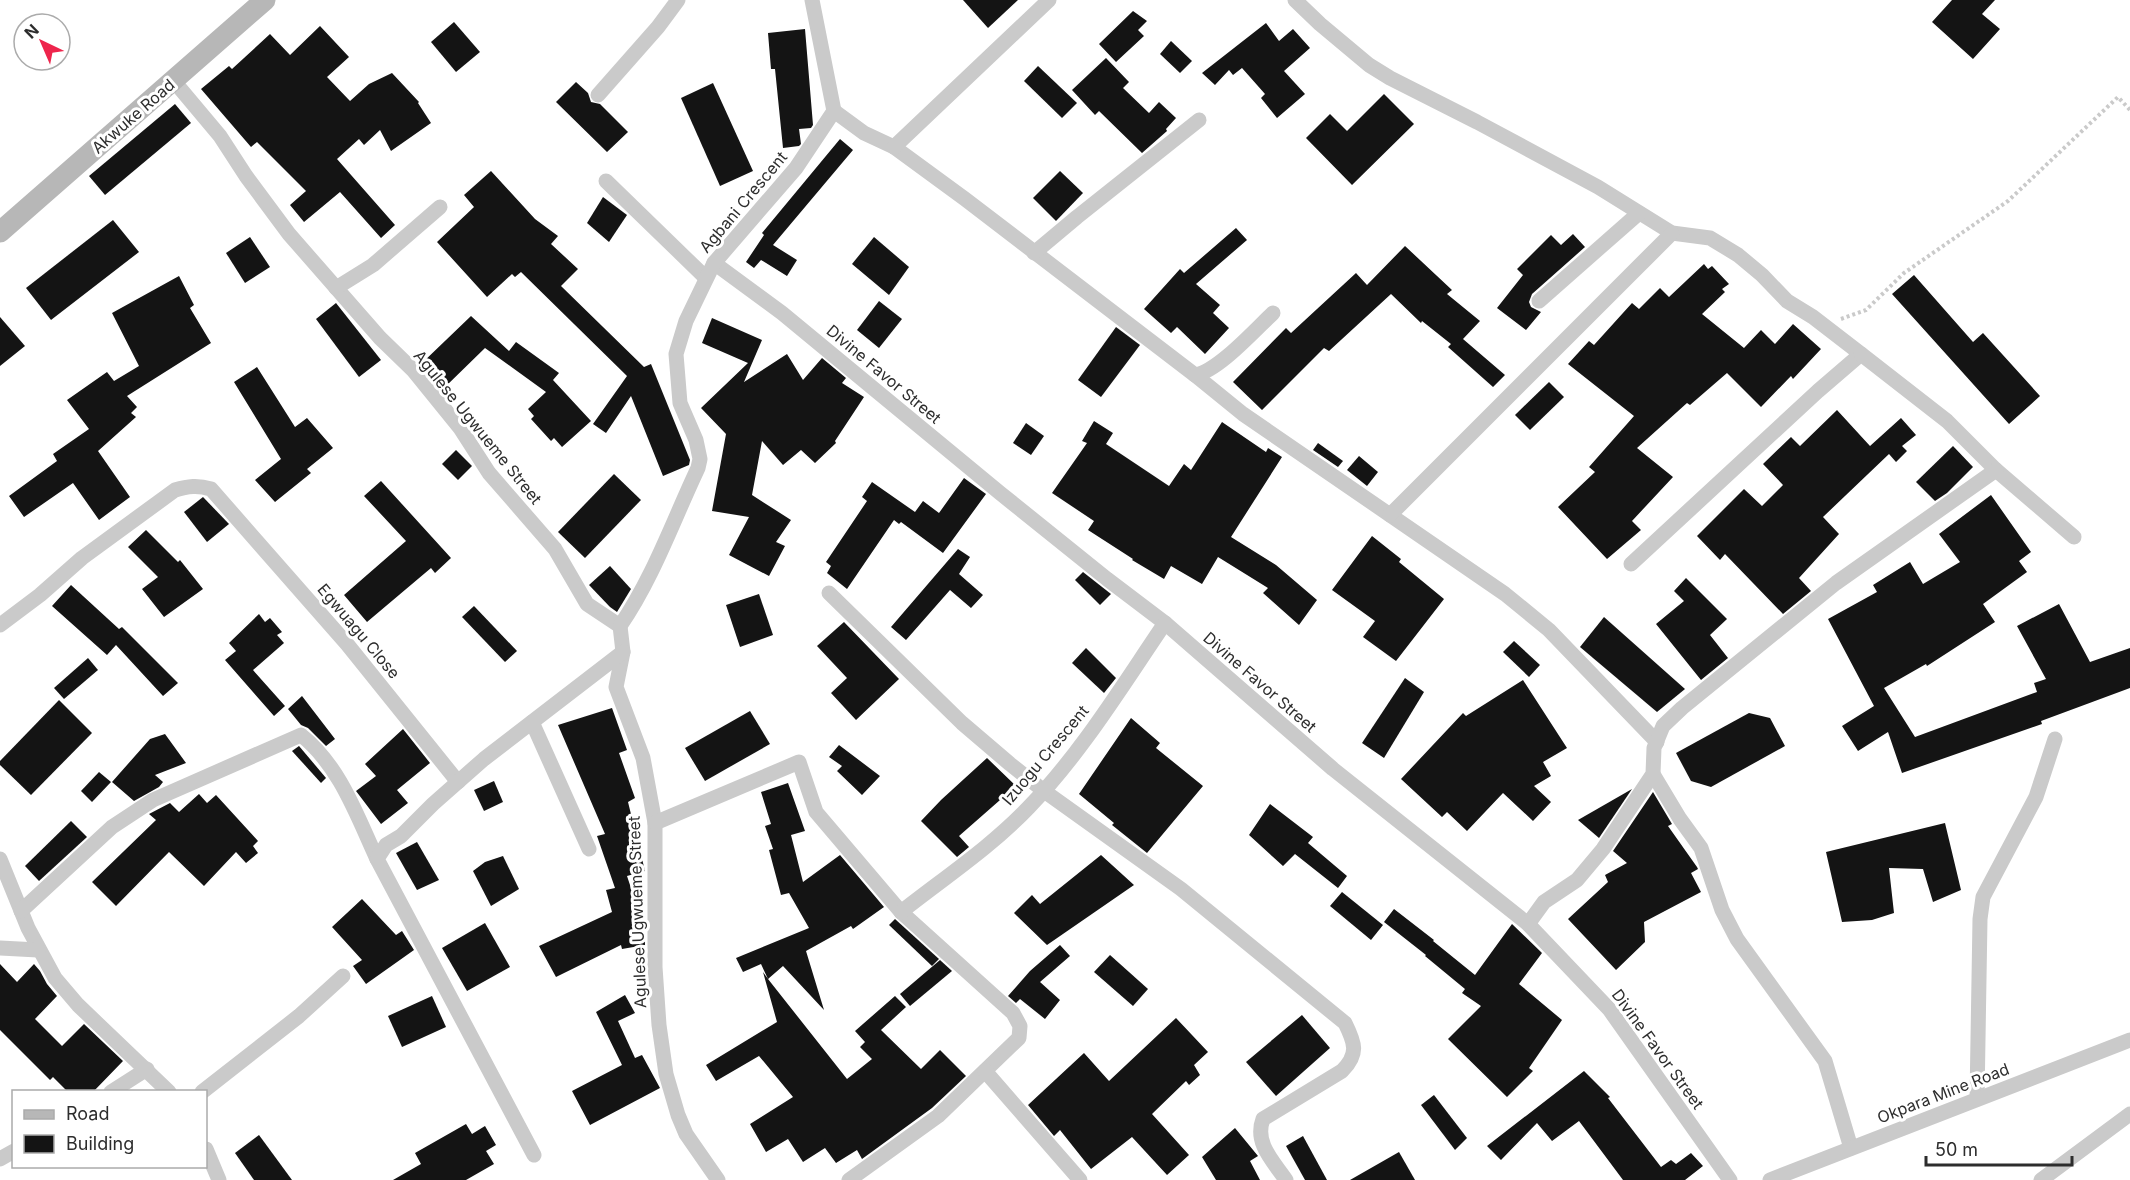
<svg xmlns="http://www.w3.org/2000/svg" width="2130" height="1180" viewBox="0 0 2130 1180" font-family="Inter,sans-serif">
<rect width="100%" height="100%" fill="#fff"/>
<g fill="#141414">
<polygon points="963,0 1018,0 988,28"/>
<polygon points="1952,0 1995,0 1982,14 2000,29 1973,59 1932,22"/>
<polygon points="1133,11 1147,21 1138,30 1144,36 1116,62 1099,44"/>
<polygon points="454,22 480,52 456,72 431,42"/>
<polygon points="1266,23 1279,41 1293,29 1310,48 1284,71 1305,94 1277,118 1261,98 1265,94 1242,68 1233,75 1229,70 1215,85 1202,73"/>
<polygon points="320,26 349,57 327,77 350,101 369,84 392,73 419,102 418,103 431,123 391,151 380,130 364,145 359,139 337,159 395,225 381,238 340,192 304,222 290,205 306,191 257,142 251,147 201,89 229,66 232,69 270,34 290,55"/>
<polygon points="805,29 813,125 811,128 799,129 801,144 799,146 783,148 775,69 771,69 768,33"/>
<polygon points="1171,41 1192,61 1180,73 1160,54"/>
<polygon points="1106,58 1129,82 1123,88 1149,113 1159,102 1176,118 1166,129 1167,131 1142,153 1099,111 1095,115 1072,90"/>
<polygon points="1038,66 1077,103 1062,118 1024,81"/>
<polygon points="576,82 588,93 591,102 600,104 628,132 607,152 556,102"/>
<polygon points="713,83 753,171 720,186 681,98"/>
<polygon points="1384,94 1414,124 1352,185 1306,138 1330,114 1347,131"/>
<polygon points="175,104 191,123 105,195 89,176"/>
<polygon points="840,139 853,150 773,245 797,260 787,276 761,260 754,268 746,262 764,235 762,233"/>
<polygon points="491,171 535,219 558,236 551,244 578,269 561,286 644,367 651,364 690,460 689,465 663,476 631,396 606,433 593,424 627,376 521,272 515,277 512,274 487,297 437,242 474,207 464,195"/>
<polygon points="1060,171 1083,193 1056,221 1033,198"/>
<polygon points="603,197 627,215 609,242 587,223"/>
<polygon points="113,220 139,252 51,320 26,288"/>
<polygon points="1236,228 1247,240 1196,284 1220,305 1213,313 1229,328 1205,354 1177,327 1171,333 1144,309 1180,269 1184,273"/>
<polygon points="1573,234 1585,247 1532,294 1529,302 1531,307 1541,312 1526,330 1497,308 1523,275 1517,269 1551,235 1561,245"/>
<polygon points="250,237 270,267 245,283 226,253"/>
<polygon points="874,237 909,267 889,295 852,264"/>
<polygon points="1405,246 1452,290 1447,294 1480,321 1463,339 1505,375 1493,387 1448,347 1451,344 1422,321 1421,323 1391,294 1329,351 1324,348 1262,410 1233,382 1286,328 1291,333 1356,273 1367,285"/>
<polygon points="1704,264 1708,269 1712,266 1729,284 1722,289 1725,292 1702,314 1744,348 1761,330 1775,344 1793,324 1821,349 1793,379 1791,376 1761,407 1727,373 1690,405 1687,403 1637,448 1673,477 1632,521 1641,530 1607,559 1558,507 1595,472 1589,467 1634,416 1568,364 1589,341 1594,345 1632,303 1639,309 1660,288 1669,297"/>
<polygon points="1914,275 1973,342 1983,333 2040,396 2009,424 1892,294"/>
<polygon points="179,276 194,305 190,308 211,343 127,396 137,407 131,413 136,417 98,451 130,497 99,520 73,483 24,517 9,496 57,461 53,454 89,429 67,400 107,372 114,381 139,366 112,313"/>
<polygon points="879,301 902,319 879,348 857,330"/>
<polygon points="336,303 381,360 359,377 316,319"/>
<polygon points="471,316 509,351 516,342 559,373 553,380 591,421 562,447 554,438 551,441 531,419 534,416 528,409 546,392 485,348 443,389 421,364"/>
<polygon points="0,317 25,346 0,366"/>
<polygon points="712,318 762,340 744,382 787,354 803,380 822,358 846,378 842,383 864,397 835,441 836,443 815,463 801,450 783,465 762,441 752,495 791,520 776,542 785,546 769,576 729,555 749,517 712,511 726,434 701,408 748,363 702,343"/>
<polygon points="1116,327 1140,345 1101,397 1078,380"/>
<polygon points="257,367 295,427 307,418 333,448 307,469 311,473 275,502 255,480 281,459 234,382"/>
<polygon points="1549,382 1564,397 1530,430 1515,415"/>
<polygon points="1837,410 1870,446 1901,418 1916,435 1902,446 1907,451 1896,462 1889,454 1823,517 1839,534 1799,578 1811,591 1783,614 1725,554 1720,560 1697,536 1744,489 1762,506 1783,485 1763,464 1791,437 1800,446"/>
<polygon points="1094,421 1113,433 1106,444 1169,486 1184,464 1191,470 1222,422 1266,452 1268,448 1282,457 1231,537 1276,565 1317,600 1299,625 1263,593 1268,588 1218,557 1202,584 1171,566 1164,579 1132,560 1133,559 1088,530 1094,521 1052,493 1087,443 1082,441"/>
<polygon points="1026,423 1044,436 1031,455 1013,443"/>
<polygon points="1318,443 1343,461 1338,467 1313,450"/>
<polygon points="1953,446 1973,467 1947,493 1935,501 1916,482"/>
<polygon points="456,450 472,466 458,480 442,464"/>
<polygon points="1359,456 1378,472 1367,486 1347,470"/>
<polygon points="614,474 641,500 585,558 558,532"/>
<polygon points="964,478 986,494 943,553 901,522 899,524 894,520 847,589 827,573 831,566 826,562 867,501 862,497 872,482 915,512 923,501 939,513"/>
<polygon points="381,481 451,558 435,573 431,568 367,622 344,595 406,541 364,496"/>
<polygon points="1991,495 2031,552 2019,561 2027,572 1983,604 1995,622 1927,666 1926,664 1884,688 1915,737 2037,692 2034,683 2046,679 2017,626 2059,604 2090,662 2130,648 2130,688 2041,721 2042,724 1902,773 1888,732 1858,751 1842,726 1874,706 1828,619 1877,592 1873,585 1910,562 1923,584 1960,562 1939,534"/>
<polygon points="203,497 229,524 207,542 184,512"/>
<polygon points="146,530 178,562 180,560 203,589 164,617 142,589 158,577 128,547"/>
<polygon points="1372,536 1401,559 1399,562 1444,599 1396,661 1363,637 1375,621 1332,590"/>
<polygon points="958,549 970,557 959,574 983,595 971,608 950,590 906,640 891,627"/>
<polygon points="610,566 631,589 617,612 610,607 589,585"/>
<polygon points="1083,572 1111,594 1100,605 1075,580"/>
<polygon points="1686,578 1727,619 1710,635 1728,658 1701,680 1656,624 1684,601 1674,591"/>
<polygon points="71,585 119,629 122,627 178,683 163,696 116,645 107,655 52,606"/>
<polygon points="759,594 773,635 740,647 726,605"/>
<polygon points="474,606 517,651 505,662 462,617"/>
<polygon points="259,614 265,622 270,618 282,632 277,635 284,643 253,670 285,706 274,716 225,660 236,651 229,643"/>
<polygon points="1604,617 1685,689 1657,712 1580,647"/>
<polygon points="844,622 899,679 856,720 831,693 847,678 817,646"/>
<polygon points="1514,641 1540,665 1529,677 1503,652"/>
<polygon points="1086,648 1116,678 1104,693 1072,663"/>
<polygon points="88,658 98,670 64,699 54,688"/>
<polygon points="1405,678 1424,692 1384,758 1362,743"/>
<polygon points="1523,680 1567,748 1543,762 1551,776 1534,786 1551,802 1533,821 1503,793 1467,831 1447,812 1442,817 1401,779 1463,713 1466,716"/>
<polygon points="302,696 335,739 326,746 308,728 301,725 288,709"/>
<polygon points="59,700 92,733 31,795 0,765 0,761"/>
<polygon points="612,708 627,750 619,753 635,798 628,802 645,871 627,876 645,930 645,945 622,949 621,945 556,977 539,946 612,912 606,890 615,888 597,836 605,834 558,725"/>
<polygon points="750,711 770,744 705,781 685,748"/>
<polygon points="1749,713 1770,718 1785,746 1711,787 1691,781 1676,753"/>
<polygon points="1131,718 1160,743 1156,748 1203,786 1147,853 1112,825 1114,823 1079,794"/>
<polygon points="403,729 430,763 397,790 408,803 381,824 356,791 376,776 365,764"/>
<polygon points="165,734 186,763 155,775 163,782 159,787 134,801 112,782 150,739"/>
<polygon points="839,745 880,776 862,795 837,771 842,766 829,757"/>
<polygon points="299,746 326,778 321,783 292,751"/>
<polygon points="987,758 1016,786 959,836 969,847 957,857 921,821 941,800"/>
<polygon points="99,772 111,782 92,802 81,791"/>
<polygon points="494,781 503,802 484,811 474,790"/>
<polygon points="788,783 805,831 791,835 803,882 840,855 884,907 853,929 851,926 806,951 824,1010 783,966 768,979 847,1079 872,1059 860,1047 865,1042 855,1031 895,996 906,1007 881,1030 921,1069 940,1050 966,1076 932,1108 862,1159 857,1150 836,1163 825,1148 803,1162 788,1139 766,1152 750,1124 793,1097 759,1056 716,1081 706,1065 777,1022 763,972 768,979 761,964 743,972 736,958 809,928 789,893 781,895 769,850 773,849 765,826 771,824 761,792"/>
<polygon points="1632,789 1599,838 1578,820"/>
<polygon points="1653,792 1672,824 1668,826 1697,867 1698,869 1691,873 1701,892 1644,922 1645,942 1616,970 1568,919 1608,882 1605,875 1627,863 1613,851"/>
<polygon points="199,794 207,803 216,795 258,841 253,846 258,853 246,863 236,852 204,886 169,852 116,906 92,882 156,820 149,814 170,803 179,812"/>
<polygon points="1270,804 1313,837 1308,843 1347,876 1338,888 1295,854 1283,866 1249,835"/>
<polygon points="71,821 87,837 39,881 25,866"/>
<polygon points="1945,823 1961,890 1933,902 1923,869 1889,868 1894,913 1872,920 1842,922 1826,852"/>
<polygon points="417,842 439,880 417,890 396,853"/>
<polygon points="1101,855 1134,885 1047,945 1014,913 1032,895 1040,904"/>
<polygon points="503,856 519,889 491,906 473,871 485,862"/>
<polygon points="1342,892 1383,925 1371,940 1330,906"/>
<polygon points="362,899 396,935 402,931 414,950 366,984 353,966 362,960 332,927"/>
<polygon points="1394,909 1434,940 1433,941 1475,975 1512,924 1542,953 1519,984 1562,1020 1529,1068 1533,1071 1507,1097 1448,1039 1481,1006 1462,993 1465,989 1425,956 1426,955 1384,922"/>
<polygon points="895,919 939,959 932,966 889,925"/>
<polygon points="485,923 510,967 467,991 442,948"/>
<polygon points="1060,945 1070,956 1040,982 1060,1000 1045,1019 1020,999 1016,1003 1008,996 1030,971"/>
<polygon points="1110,955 1148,989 1133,1006 1094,972"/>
<polygon points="940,960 952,971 910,1006 900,994"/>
<polygon points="0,964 17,982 34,964 40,971 47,984 57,996 35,1019 62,1046 84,1024 123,1061 93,1092 68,1092 53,1077 50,1080 0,1030"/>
<polygon points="625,995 635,1013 618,1021 635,1058 642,1055 660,1088 590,1125 572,1091 622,1065 596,1012"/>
<polygon points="432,996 446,1027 402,1047 388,1016"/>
<polygon points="1302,1015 1330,1048 1276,1096 1246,1062"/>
<polygon points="1176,1018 1208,1052 1194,1065 1200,1075 1189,1085 1186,1081 1152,1114 1189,1155 1167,1175 1132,1137 1091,1169 1060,1130 1054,1136 1028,1105 1084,1053 1109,1081"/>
<polygon points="1584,1071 1610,1097 1608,1098 1661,1167 1671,1160 1676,1164 1691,1153 1703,1166 1685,1180 1623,1180 1579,1121 1552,1141 1537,1123 1501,1160 1487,1146"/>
<polygon points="1434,1095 1467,1138 1455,1150 1421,1105"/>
<polygon points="466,1124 472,1134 485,1126 496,1145 486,1151 494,1164 466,1180 393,1180 421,1164 415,1153"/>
<polygon points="1235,1128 1258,1156 1250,1161 1260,1180 1216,1180 1202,1157"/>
<polygon points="259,1135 292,1180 254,1180 235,1153"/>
<polygon points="1303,1136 1327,1180 1305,1180 1286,1146"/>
<polygon points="1399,1152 1415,1180 1350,1180"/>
</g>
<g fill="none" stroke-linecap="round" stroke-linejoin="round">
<polyline stroke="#cacaca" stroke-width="4" stroke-dasharray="3 3" stroke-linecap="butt" points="1841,319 1866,310 1904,273 2008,201 2118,97 2130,110"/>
<g stroke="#cacaca" stroke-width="15">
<polyline points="1295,0 1320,24 1369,65 1390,78 1477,122 1598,187 1672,233 1710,238 1738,255 1762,275 1787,301 1813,317 1861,354 1818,391 1631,564"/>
<polyline points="173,80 220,136 246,176 289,234 380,338 413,370 460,428 489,473 555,549 587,604 620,626 623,652 616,687 643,758 655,823 655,967 659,1025 666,1074 678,1115 686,1134 718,1180"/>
<polyline points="598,95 658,27 678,0"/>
<path d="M834 111 864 133 894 147 965 199 1195 375C1217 372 1255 330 1273 313"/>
<polyline points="894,147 1049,0"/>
<polyline points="606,181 706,278"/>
<polyline points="1034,253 1077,217 1199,120"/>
<polyline points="714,263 782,313 1000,493 1107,579 1165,623 1333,769 1528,924 1609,1009 1730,1180"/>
<polyline points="336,288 373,265 440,207"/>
<polyline points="1539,301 1639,213"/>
<polyline points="1861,354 1947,421 1996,470 2074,537"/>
<polyline points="1195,375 1243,414 1505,594 1549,630 1657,742"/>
<polyline points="1390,515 1672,233"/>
<path d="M829 593 962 723 1010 764 1044 791 1181 889 1345 1023C1355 1043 1359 1054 1342 1071L1263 1119C1254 1143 1273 1161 1286 1180"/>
<path d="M0 625 40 595 82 558 175 490C188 486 198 485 211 489L347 644 458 782"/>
<path d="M620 626C653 578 673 521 698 468L700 459 696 440 680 403 676 354 686 321 714 263 796 168 834 111 812 0"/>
<polyline points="532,722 589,849"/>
<polyline points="1653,774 1680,819 1701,848 1722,910 1737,939 1825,1061 1851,1148"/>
<polyline points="655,823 799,762 816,812 901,912 1013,1013 1020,1026 1019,1038 938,1116 849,1180"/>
<polyline points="0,859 28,928 55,978 78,1005 169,1092"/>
<path d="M21 911 112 827 153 800 301 735C340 766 357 816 377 859"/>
<path d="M901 912C944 878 991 847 1029 807 1082 752 1122 686 1165 623"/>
<polyline points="1528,924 1544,902 1577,880 1603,849 1653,774 1654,748 1663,726 1682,708 1836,583 1996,470"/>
<polyline points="0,948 38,950"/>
<polyline points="985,1071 1080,1180"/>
<polyline points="111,1092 147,1069"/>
<polyline points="202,1092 299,1016 343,976"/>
<polyline points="1977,1099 1980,919 1983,897 2036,797 2055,739"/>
<polyline points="206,1149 219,1180"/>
<polyline points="534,1155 377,859 386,845 401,836 433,804 484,759 623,652"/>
<polyline points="0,1159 14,1151"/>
<polyline points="1770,1180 2130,1040"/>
<polyline points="2041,1180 2130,1114"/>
</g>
<polyline stroke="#b7b7b7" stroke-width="21" points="0,232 265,0"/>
</g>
<g text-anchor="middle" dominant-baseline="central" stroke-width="6" stroke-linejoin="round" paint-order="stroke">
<g font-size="16" fill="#2d2d2d" stroke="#fff">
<text transform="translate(133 116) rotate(-41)">Akwuke Road</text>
<text transform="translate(743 202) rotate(-50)">Agbani Crescent</text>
<text transform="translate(884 374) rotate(40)">Divine Favor Street</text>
<text transform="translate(478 427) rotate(51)">Agulese Ugwueme Street</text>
<text transform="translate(359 631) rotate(50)">Egwuagu Close</text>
<text transform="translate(1260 682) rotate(41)">Divine Favor Street</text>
<text transform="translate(1045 755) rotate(-50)">Izuogu Crescent</text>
<text transform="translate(637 912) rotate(-92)">Agulese Ugwueme Street</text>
<text transform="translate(1658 1049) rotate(54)">Divine Favor Street</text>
<text transform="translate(1943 1093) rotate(-21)">Okpara Mine Road</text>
</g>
</g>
<rect x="12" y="1090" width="195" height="78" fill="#ffffff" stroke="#ababab" stroke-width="1.5"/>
<rect x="24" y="1110" width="30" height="9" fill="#b7b7b7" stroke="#ababab" stroke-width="1.5"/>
<text x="66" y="1120" font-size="18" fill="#2d2d2d">Road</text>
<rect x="24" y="1135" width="30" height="18" fill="#141414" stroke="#ababab" stroke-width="1.5"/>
<text x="66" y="1150" font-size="18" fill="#2d2d2d">Building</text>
<g transform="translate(42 42) rotate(316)"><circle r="28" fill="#ffffff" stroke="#ababab" stroke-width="1.5"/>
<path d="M0-4.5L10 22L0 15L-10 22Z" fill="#ee254c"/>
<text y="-9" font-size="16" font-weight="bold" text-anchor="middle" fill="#2d2d2d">N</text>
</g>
<path d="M1926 1156v9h146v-9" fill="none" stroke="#2d2d2d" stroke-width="3"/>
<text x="1935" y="1156" font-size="18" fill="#2d2d2d" stroke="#ffffff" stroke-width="4.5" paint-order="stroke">50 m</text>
</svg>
